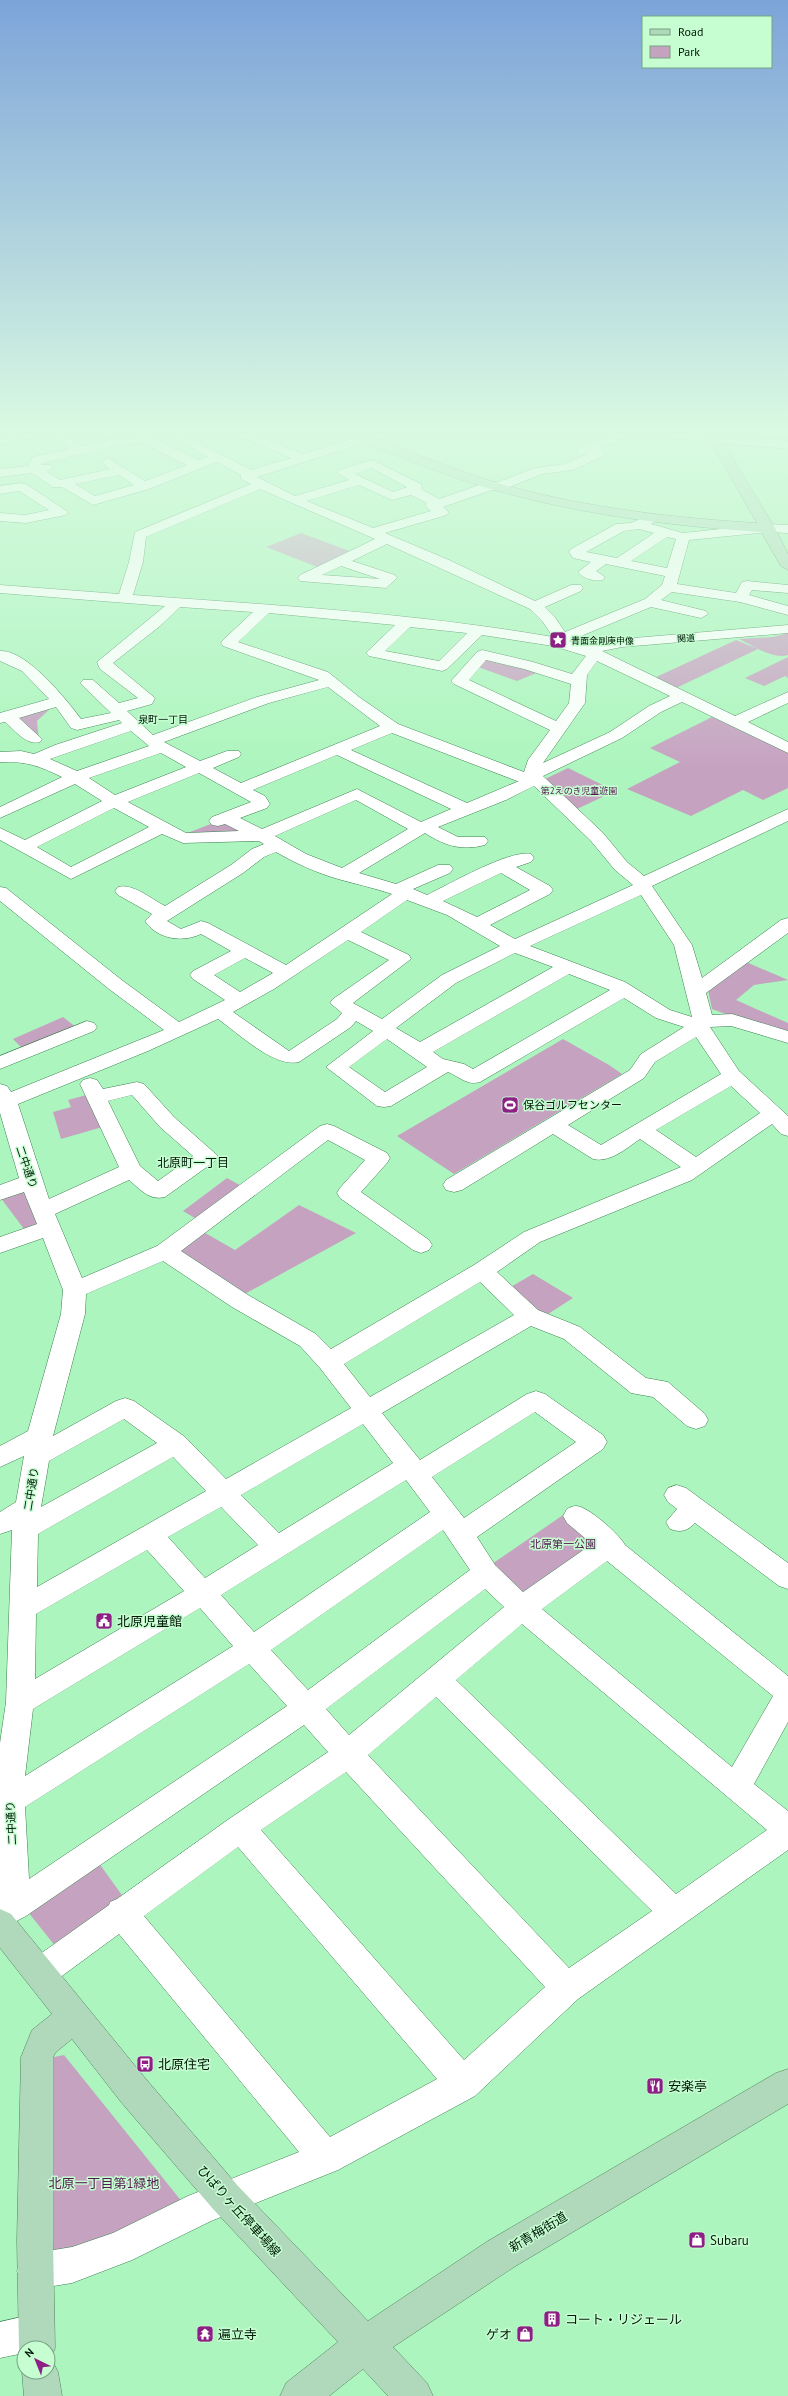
<svg xmlns="http://www.w3.org/2000/svg" width="788" height="2396" viewBox="0 0 788 2396" font-family="'PT Sans','Noto Sans JP',sans-serif">
<rect width="100%" height="100%" fill="#adf5be"/>
<g fill="#c6a2c1">
<polygon points="301,533 352,552 320,568 266,547"/>
<path d="M788 633V655C773 660 752 645 739 639L773 637Z"/>
<polygon points="736,640 758,649 674,689 652,679"/>
<polygon points="481,657 539,672 517,681 475,666"/>
<polygon points="788,657 788,678 785,676 764,686 745,678"/>
<polygon points="54,705 37,721 39,742 12,716"/>
<polygon points="712,717 788,752 788,788 763,800 743,790 691,816 627,789 680,762 650,748"/>
<polygon points="568,768 615,791 577,809 545,779"/>
<polygon points="226,818 262,836 180,836"/>
<polygon points="746,962 788,980 754,985 736,1000 788,1023 788,1033 763,1028 712,1009 708,990"/>
<polygon points="63,1017 77,1028 24,1050 13,1039"/>
<polygon points="563,1039 609,1065 622,1074 454,1174 397,1136"/>
<polygon points="90,1094 106,1126 61,1139 53,1112 71,1107 68,1100"/>
<polygon points="227,1178 245,1188 200,1221 183,1211"/>
<polygon points="28,1185 45,1226 27,1233 0,1197"/>
<polygon points="299,1205 356,1233 241,1296 171,1250 200,1230 235,1250"/>
<polygon points="533,1274 573,1298 545,1316 507,1289"/>
<polygon points="566,1513 606,1544 520,1603 489,1566"/>
<polygon points="96,1859 124,1898 56,1947 24,1907"/>
<polygon points="64,2055 183,2203 54,2258 54,2057"/>
</g>
<g fill="none" stroke-linecap="round" stroke-linejoin="round">
<g stroke="#3b804f" stroke-width="1">
<g id="minor">
<polygon points="12,434 34,434 32,437 0,444 0,436"/>
<path d="M50 434H64L82 446 138 434H159L157 437 152 438 198 460 208 457 167 434H182L251 470 291 458 241 437 239 434H255L303 454 367 434H385L383 437 257 477 295 496 349 480 338 473 339 470 372 460 421 484 422 487 421 489 439 499 488 482H498L535 468 565 464 587 454H579L577 451 579 448 612 434H628L626 437 600 448 605 453 603 456 573 470 542 474 502 490H492L443 507 449 512 447 515 385 533 449 560 535 601 571 585H581L583 588 581 591 545 607 554 616 565 632 645 599 662 585 665 576 606 564 596 571 605 577 603 580C596 582 583 579 578 572L591 562 573 558 569 552 571 549 616 524 631 523 652 514 659 518 651 524 683 533 768 524 788 525V533L768 532 689 540 677 584 736 593 742 582 747 581 788 585V593L752 590 749 595 788 606V615L740 602 672 592 661 600 706 611 708 614 701 618 651 607 569 641 584 646 622 639 788 625V633L622 647 602 651 735 716 788 692V703L748 722 788 742V753L682 702 661 712 622 738 543 776 603 833 627 862 644 876 788 809V821L652 886 692 945 702 978 781 920 788 918V933L706 993 712 1015 732 1014 788 1031V1043L731 1026 710 1027 739 1071 788 1116V1136L781 1134 772 1124 692 1180 540 1242 497 1272 538 1310 580 1327 646 1378 668 1382 705 1414 708 1420 705 1426 696 1429 687 1426 653 1397 631 1393 564 1339 531 1326 382 1413 420 1460 527 1394 536 1391 545 1394 603 1435 607 1442 603 1449 477 1537 495 1565 523 1592 592 1544 567 1523 563 1516 567 1509C569 1508 573 1506 576 1506 588 1506 620 1535 625 1545L788 1676V1722L754 1784 788 1811V1850L578 1999 475 2096 338 2170 211 2221 132 2260 72 2283 35 2289 22 2284 17 2271 22 2258 35 2253 72 2247 113 2233 188 2196 299 2152 119 1934 51 1984 40 1988 29 1984 24 1973 29 1962 109 1905 110 1902 117 1899 229 1819 328 1752 304 1725 26 1916 0 1930V1743L6 1702 12 1530 0 1534V1512L16 1502 24 1456 0 1467V1446L28 1431 61 1314 63 1290 43 1238 0 1253V1237L37 1224 24 1192 0 1200V1185L19 1178 0 1113V1084L7 1086 11 1092 164 1030 109 989 0 901V887L6 888 123 981 179 1022 225 1000 193 979 190 975 193 971 231 951 201 934C182 943 157 939 145 921L152 914 118 895 115 891 118 887C133 883 151 899 165 906L231 865 252 849 264 844 259 841 183 843 162 834 71 879 0 840V828L25 840 102 801 75 784 0 818V807L62 777C39 766 27 761 0 762V752L21 751 34 754 55 745 122 723 119 720 77 730 71 728 56 707 19 718 42 739 40 742C26 746 15 730 5 722L0 723V713L49 699 22 671 0 661V651C26 649 67 700 81 719L111 713 80 683 83 680H93L119 703 138 698 100 669 97 662 165 606 0 593V585L119 594 129 562 135 532 251 484 241 479V475L217 462 149 489 93 505 62 487H53L32 473 0 477V469L28 466 33 457 70 449ZM138 441 187 465 145 481 108 458 102 462 110 469 60 480 47 472 52 468 51 465H41L42 463ZM371 468 407 487 393 492 355 474ZM119 475 134 485 95 496 75 484ZM359 485 392 500 411 495 427 503 425 506 431 511 373 528 307 501ZM260 489 375 539 300 575 298 578 300 581 386 588 397 578 395 575 352 561 387 544 530 609 543 622 553 637C414 613 272 605 133 595L143 562 146 537ZM639 529 654 533 617 558 586 552 624 531ZM667 537 676 539 667 568 631 561ZM341 566 380 579 322 575ZM180 607 253 612 223 640 221 643 223 646 319 680 257 697 153 735 127 711 152 704 155 698 113 663 160 626ZM269 613 395 625 369 650 366 653 369 656 442 671 447 669 482 635 553 646 586 656 572 674 533 662 482 650 477 652 451 681 454 684 550 730 528 760 524 772 398 724 359 697 328 672 238 642ZM410 627 467 633 439 661 385 651ZM486 660 524 669 571 684 569 703 556 721 469 680ZM597 661 670 696 649 706 610 732 543 763 585 703 587 675ZM328 687 380 726 241 783 213 768 239 757 241 754 239 751H227L200 761 164 742 269 703ZM131 731 149 746 77 771 50 759ZM392 733 517 781H519L467 803 351 750ZM161 753 186 767 115 795 89 778ZM337 755 451 809 421 822 357 789 262 829 240 818 267 808 270 804 265 796 253 790ZM199 773 251 802 212 817 209 821 212 825 218 826 225 824 239 831 186 833 128 802ZM534 786 591 841 615 870 633 885 515 939 490 925 550 894 553 890 550 886 516 867 531 862 534 858 531 854C510 849 448 885 427 895L413 889 450 873 453 869 450 865H438L396 884 359 873 425 833C445 846 462 851 485 845L488 841 485 837H458L438 827 506 800ZM356 800 408 829 342 868 306 854 275 836ZM114 808 149 827 71 867 37 847ZM276 852C295 863 317 873 338 879 356 884 374 888 392 894L286 965 208 923 201 921 181 929 167 921 243 873 264 857ZM501 873 530 890 477 917 443 901ZM641 895 674 945 692 1017 670 1010 625 982 530 946ZM407 900 447 915 500 946 442 975 382 1019 353 1003 411 959 409 955 361 932ZM348 940 389 960 333 999 330 1003 342 1013 337 1019 289 1051 233 1012 274 989ZM515 953 553 967 420 1042 396 1028 456 983ZM245 958 273 973 240 992 214 975ZM569 974 610 990 473 1069 464 1064 443 1059 433 1052ZM624 998 656 1018 684 1027 641 1054 630 1070 446 1180 443 1185 446 1190 454 1192 462 1190 553 1134 593 1159C610 1163 627 1148 640 1139L681 1167 524 1232 474 1265 331 1349 316 1334 248 1295 181 1251 328 1140 365 1160 340 1188 337 1193 340 1198 413 1250 421 1253 429 1250 432 1245 429 1240 361 1192 387 1163 390 1158 387 1153 334 1126 327 1124 320 1126 157 1246 82 1278 55 1214 129 1180C140 1189 149 1201 165 1197L215 1161 218 1156 174 1117 144 1084 137 1082 103 1089 97 1080 90 1078 83 1080 80 1084 119 1167 49 1199 18 1104 148 1051 218 1019C238 1033 274 1068 299 1062L351 1027 356 1021 373 1031 326 1067 377 1106 384 1107 391 1106 448 1072C460 1077 467 1086 480 1082ZM696 1037 721 1074 601 1145 568 1125 644 1078 655 1062ZM387 1039 427 1067 385 1092 349 1067ZM731 1086 760 1113 696 1157 656 1130ZM132 1095 160 1127 193 1156 158 1181 140 1166 108 1101ZM163 1261 232 1307 300 1346 320 1368 351 1408 226 1479 185 1437 134 1401 125 1398 116 1401 53 1436 85 1314 86 1294ZM480 1282 514 1315 370 1397 344 1364ZM535 1412 576 1442 464 1518 432 1477ZM124 1419 157 1443 41 1507 49 1461ZM363 1424 393 1463 279 1533 241 1495ZM173 1457 206 1491 37 1587 38 1534ZM406 1480 430 1512 254 1632 221 1595ZM221 1507 258 1545 205 1578 168 1537ZM443 1530 470 1570 308 1690 271 1650ZM147 1550 184 1591 35 1679 36 1614ZM607 1561 773 1696 732 1767 542 1609ZM485 1589 504 1607 349 1735 326 1709ZM200 1608 233 1646 25 1776 33 1709ZM522 1624 767 1830 676 1894 456 1680ZM249 1664 287 1706 29 1879 25 1807ZM436 1697 652 1911 569 1968 368 1755ZM346 1772 545 1987 464 2060 261 1830ZM238 1847 437 2079 330 2137 144 1916Z"/>
<polygon points="667,434 708,434 788,441 788,449 673,438"/>
<polygon points="21,483 26,484 68,512 66,515 26,523 0,521 0,513 26,515 49,510 19,491 0,494 0,486"/>
<polygon points="87,1021 94,1023 97,1027 94,1031 0,1069 0,1056"/>
<path d="M677 1485 686 1488 788 1563V1589L779 1586 695 1523C687 1531 681 1533 670 1529L666 1522 677 1509 668 1502 664 1495 668 1488Z"/>
<polygon points="35,2314 48,2319 53,2332 48,2345 40,2348 24,2348 24,2353 0,2358 0,2322"/>
</g>
</g>
<g stroke="#51845e" stroke-width="1">
<g id="major">
<path d="M345 434H362C410 451 458 472 508 486 589 508 673 518 757 523L706 434H718L775 528 788 554V570L781 566 761 532C672 526 584 515 498 491 446 477 397 455 347 437Z"/>
<polygon points="0,1909 11,1914 145,2078 238,2186 368,2321 488,2241 776,2073 788,2069 788,2104 514,2267 393,2347 427,2383 433,2396 388,2396 363,2369 329,2396 280,2396 286,2383 338,2342 214,2210 121,2102 72,2039 56,2052 53,2057 53,2240 55,2348 51,2358 58,2372 62,2396 24,2396 22,2372 24,2366 24,2372 48,2372 48,2348 24,2348 24,2361 19,2348 17,2240 21,2057 32,2030 52,2014 0,1948"/>
</g>
</g>
<use href="#minor" fill="#fff" fill-rule="evenodd"/>
<use href="#major" fill="#b0d8bb" fill-rule="evenodd"/>
</g>
<linearGradient id="sky" x2="0" y2="1"><stop stop-color="#7da4d9"/><stop offset="0.56" stop-color="#dafae2"/><stop offset="1" stop-color="#dafae2" stop-opacity="0"/></linearGradient>
<rect width="788" height="769" fill="url(#sky)"/>
<defs>
<g id="sight-square" transform="scale(0.9)"><rect x="-9" y="-9" width="18" height="18" rx="4" fill="#8c2084" stroke="#c6fed2"/><path d="M0-6L1.8-2.2L6-1.7L2.9 1.2L3.7 5.4L0 3.3L-3.7 5.4L-2.9 1.2L-6-1.7L-1.8-2.2Z" fill="#fff"/></g>
<g id="stadium-square" transform="scale(0.9)"><rect x="-9" y="-9" width="18" height="18" rx="4" fill="#8c2084" stroke="#c6fed2"/><path d="M0-5a6.5 5 0 1 0 0 10a6.5 5 0 1 0 0-10ZM-3.5-1.8h7v3.6h-7Z" fill="#fff"/></g>
<g id="civic-square" transform="scale(0.9)"><rect x="-9" y="-9" width="18" height="18" rx="4" fill="#8c2084" stroke="#c6fed2"/><path d="M-.6-6.5H3V-4.5H.6V-3L4-1V1h2V6H-6V1h2V-1L-.6-3ZM-1.2 2.5V6h2.4V2.5Z" fill="#fff"/></g>
<g id="bus-square" transform="scale(0.9)"><rect x="-9" y="-9" width="18" height="18" rx="4" fill="#8c2084" stroke="#c6fed2"/><path d="M-5-6H5V4H4V6H2V4H-2V6H-4V4H-5ZM-3.5-4V0h7V-4ZM-3.5 1.2v1.5H-2V1.2ZM2 1.2v1.5H3.5V1.2Z" fill="#fff"/></g>
<g id="restaurant-square" transform="scale(0.9)"><rect x="-9" y="-9" width="18" height="18" rx="4" fill="#8c2084" stroke="#c6fed2"/><path d="M-5-6h1v4h1v-4h1v4h1v-4h1v5L-1.5 .5V6h-2V.5L-5-1ZM5-6V6H3V1.5H1.5Q1.5-4 5-6Z" fill="#fff"/></g>
<g id="shop-square" transform="scale(0.9)"><rect x="-9" y="-9" width="18" height="18" rx="4" fill="#8c2084" stroke="#c6fed2"/><path d="M-5-2.5h2.3a2.7 3.5 0 0 1 5.4 0H5L5.5 6h-11ZM-1.5-2.5h3a1.5 2.3 0 0 0-3 0Z" fill="#fff"/></g>
<g id="building-square" transform="scale(0.9)"><rect x="-9" y="-9" width="18" height="18" rx="4" fill="#8c2084" stroke="#c6fed2"/><path d="M-4-6H4V6H1V3H-1V6H-4ZM-2.5-4.3h1.7v1.8h-1.7ZM.8-4.3h1.7v1.8H.8ZM-2.5-1h1.7V.8h-1.7ZM.8-1h1.7V.8H.8Z" fill="#fff"/></g>
<g id="temple-square" transform="scale(0.9)"><rect x="-9" y="-9" width="18" height="18" rx="4" fill="#8c2084" stroke="#c6fed2"/><path d="M0-6L5-2H3V0L6.5 2.5H4V6H1.5V3h-3V6H-4V2.5H-6.5L-3 0V-2H-5Z" fill="#fff"/></g>
</defs>
<g fill-rule="evenodd">
<use href="#sight-square" x="558" y="640"/>
<use href="#stadium-square" x="510" y="1105"/>
<use href="#civic-square" x="104" y="1621"/>
<use href="#bus-square" x="145" y="2064"/>
<use href="#restaurant-square" x="655" y="2086"/>
<use href="#shop-square" x="697" y="2240"/>
<use href="#building-square" x="552" y="2319"/>
<use href="#temple-square" x="205" y="2334"/>
<use href="#shop-square" x="525" y="2334"/>
</g>
<g text-anchor="middle" dominant-baseline="central" stroke-width="3" stroke-linejoin="round" paint-order="stroke">
<g font-size="9" fill="#001907" stroke="#c6fed2">
<text transform="translate(686 638) rotate(-4)">関道</text>
</g>
<g font-size="9" fill="#001907" stroke="#c6fed2" text-anchor="start">
<text x="571" y="640">青面金剛庚申像</text>
</g>
<g font-size="9" fill="#53174e" stroke="#c6fed2">
<text x="579" y="790">第2えのき児童遊園</text>
</g>
<g font-size="10" fill="#001907" stroke="#c6fed2">
<text x="163" y="719">泉町一丁目</text>
</g>
<g font-size="11" fill="#001907" stroke="#c6fed2" text-anchor="start">
<text x="523" y="1105">保谷ゴルフセンター</text>
</g>
<g font-size="11" fill="#001907" stroke="#c6fed2">
<text transform="translate(27 1167) rotate(71)">二中通り</text>
<text transform="translate(31 1489) rotate(-81)">二中通り</text>
<text transform="translate(11 1823) rotate(-93)">二中通り</text>
</g>
<g font-size="11" fill="#53174e" stroke="#c6fed2">
<text x="563" y="1544">北原第一公園</text>
</g>
<g font-size="12" fill="#001907" stroke="#c6fed2">
<text x="193" y="1162">北原町一丁目</text>
</g>
<g font-size="13" fill="#001907" stroke="#c6fed2" text-anchor="start">
<text x="117" y="1621">北原児童館</text>
<text x="158" y="2064">北原住宅</text>
<text x="668" y="2086">安楽亭</text>
<text x="710" y="2240">Subaru</text>
<text x="565" y="2319">コート・リジェール</text>
<text x="218" y="2334">遍立寺</text>
<text x="512" y="2334" text-anchor="end">ゲオ</text>
</g>
<g font-size="13" fill="#53174e" stroke="#c6fed2">
<text x="104" y="2183">北原一丁目第1緑地</text>
</g>
<g font-size="13" fill="#001907" stroke="#c6fed2">
<text transform="translate(239 2211) rotate(48)">ひばりヶ丘停車場線</text>
<text transform="translate(538 2232) rotate(-31)">新青梅街道</text>
</g>
</g>
<rect x="642" y="16" width="130" height="52" fill="#c6fed2" stroke="#77a281"/>
<rect x="650" y="29" width="20" height="6" fill="#b0d8bb" stroke="#77a281"/>
<text x="678" y="36" font-size="12" fill="#001907">Road</text>
<rect x="650" y="46" width="20" height="12" fill="#c6a2c1" stroke="#77a281"/>
<text x="678" y="56" font-size="12" fill="#001907">Park</text>
<g transform="translate(36 2360) rotate(317)"><circle r="19" fill="#c6fed2" stroke="#77a281"/>
<path d="M0-3L7 15L0 10L-7 15Z" fill="#8c2084"/>
<text y="-6" font-size="11" font-weight="bold" text-anchor="middle" fill="#001907">N</text>
</g>
</svg>
